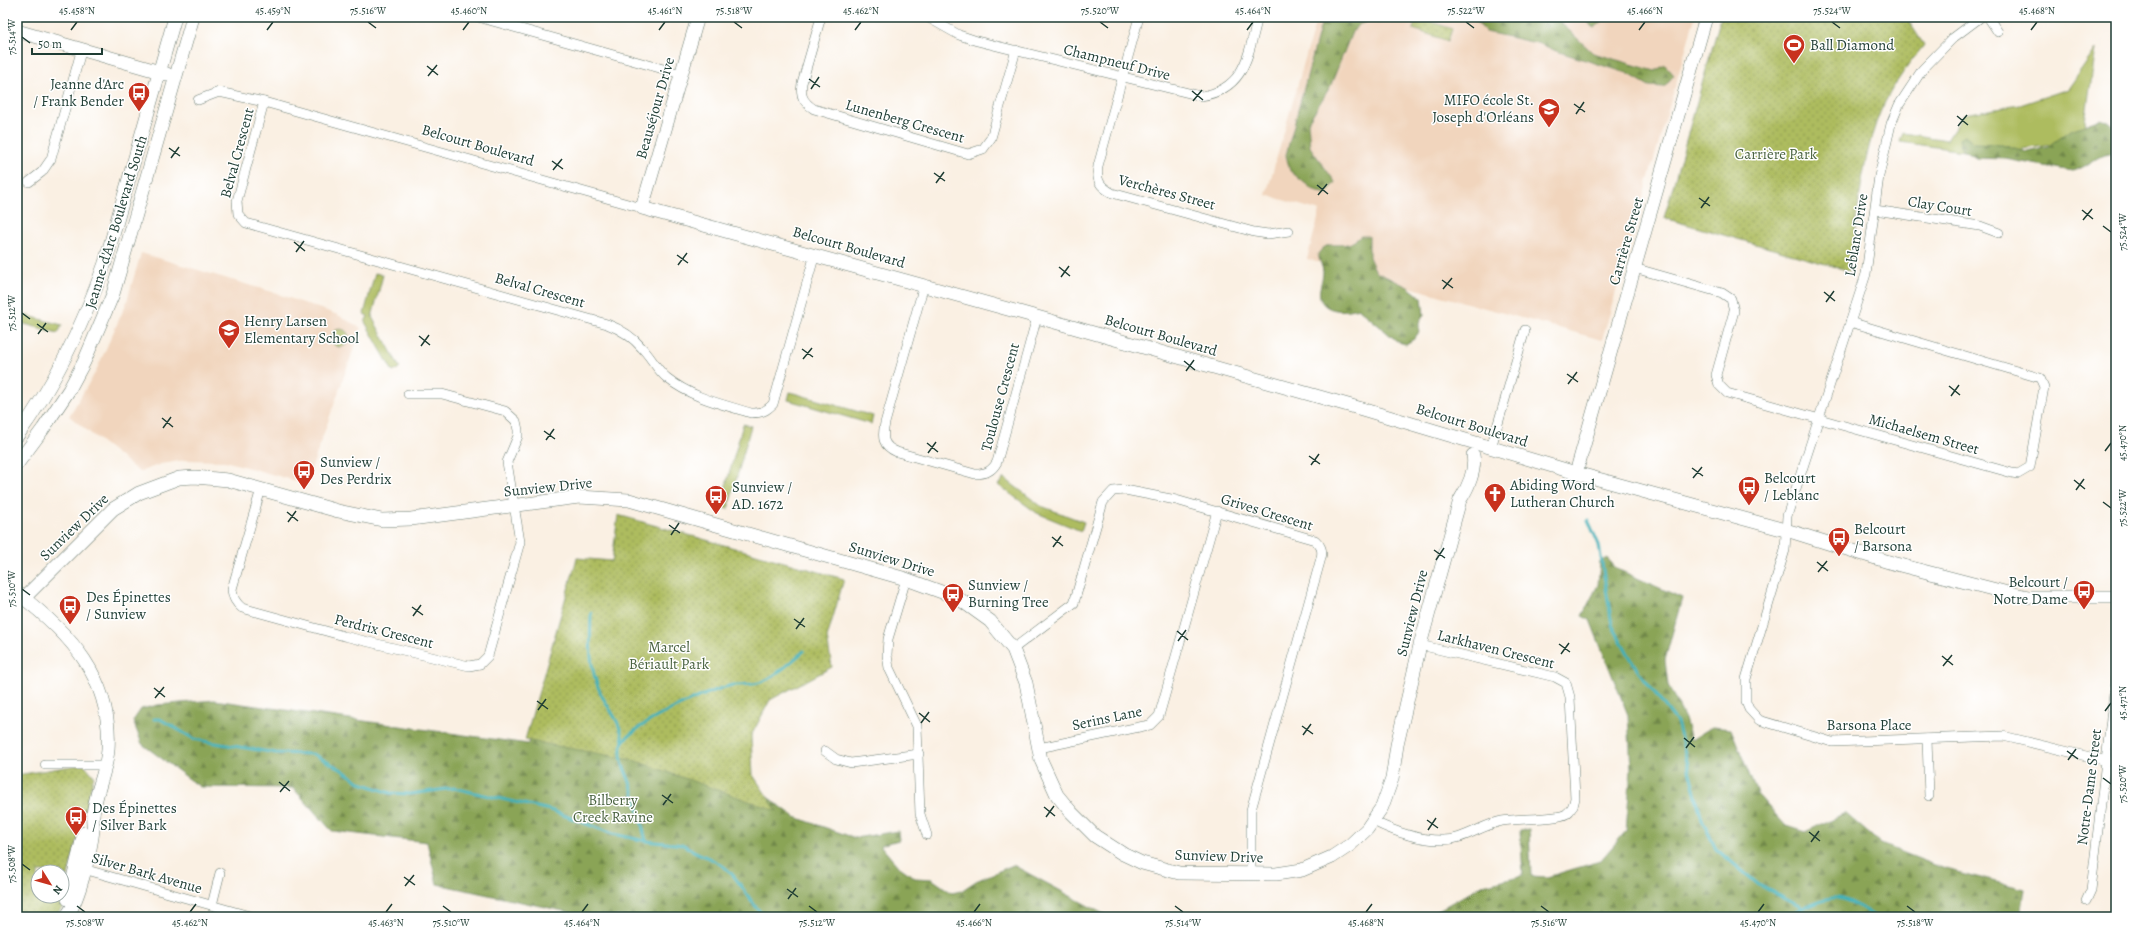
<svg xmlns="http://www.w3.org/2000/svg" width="2133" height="934" viewBox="0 0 2133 934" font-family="Alegreya,serif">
<defs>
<pattern id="forest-firs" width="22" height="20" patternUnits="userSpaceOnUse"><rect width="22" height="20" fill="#8aa456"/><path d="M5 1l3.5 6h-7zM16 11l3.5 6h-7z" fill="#708748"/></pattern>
<pattern id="park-dots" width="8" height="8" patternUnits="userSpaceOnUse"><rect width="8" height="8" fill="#adbc5f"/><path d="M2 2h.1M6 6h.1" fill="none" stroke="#8c9a4f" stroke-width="1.8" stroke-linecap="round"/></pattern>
</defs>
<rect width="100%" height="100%" fill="#fff"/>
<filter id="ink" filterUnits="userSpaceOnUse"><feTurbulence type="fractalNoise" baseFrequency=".025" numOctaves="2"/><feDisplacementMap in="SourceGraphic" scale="8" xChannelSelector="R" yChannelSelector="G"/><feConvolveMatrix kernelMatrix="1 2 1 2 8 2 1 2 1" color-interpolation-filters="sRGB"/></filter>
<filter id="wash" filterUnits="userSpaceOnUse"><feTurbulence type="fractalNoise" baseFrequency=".012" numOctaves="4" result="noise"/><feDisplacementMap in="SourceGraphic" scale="16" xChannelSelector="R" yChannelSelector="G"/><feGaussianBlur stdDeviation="0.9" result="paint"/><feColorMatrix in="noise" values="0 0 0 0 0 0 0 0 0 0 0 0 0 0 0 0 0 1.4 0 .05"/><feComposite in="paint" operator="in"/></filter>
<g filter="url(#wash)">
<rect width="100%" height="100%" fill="#faf0e3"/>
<g fill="#f1d5bd">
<polygon points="1317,17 1695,17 1602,340 1307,259 1320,211 1266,195"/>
<polygon points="141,253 272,292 338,315 361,328 306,484 225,461 186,460 161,464 139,472 69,416 95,373 126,304"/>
</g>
<g fill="#adbc5f" stroke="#667c4a">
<polygon points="2096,49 2082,141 1985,154 1900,142 1903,133 1947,140 1964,114 2020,105 2068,89"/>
<polygon points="375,273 383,275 372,317 400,368 393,372 365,322 368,316 364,314"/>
<polygon points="17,313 62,325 58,333 17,322"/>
<polygon points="790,392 873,416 871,424 788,400"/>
<polygon points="743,424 751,426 728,509 720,507"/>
<polygon points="1004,478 1041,506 1084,522 1081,531 1037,513 998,485"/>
</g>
<g fill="url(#forest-firs)" stroke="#547045">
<polygon points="1323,17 1378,17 1358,25 1352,32 1330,87 1308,122 1310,147 1335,182 1326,194 1312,189 1290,171 1286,155"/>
<polygon points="1472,17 1558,17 1562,24 1593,53 1655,71 1665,65 1674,75 1664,87 1649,86 1627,73 1556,51 1541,44 1486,32"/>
<polygon points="1601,17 1600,23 1595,28 1592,27 1585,18"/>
<path d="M2100 119 2107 121 2116 128V153C2093 155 2092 166 2072 171L2005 159 1976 158 1962 149 1959 139 1965 135 1974 143 2002 144 2027 152 2048 147 2071 130Z"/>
<path d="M1361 236H1369V257L1376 272 1408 287 1422 298 1424 315 1419 323V332L1414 339 1406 344 1398 342 1358 308C1347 312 1323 313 1320 297 1318 290 1323 280 1323 272 1323 267 1319 260 1318 254 1328 240 1333 247 1347 244 1351 244 1357 239 1361 236Z"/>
<polygon points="1607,558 1617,569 1682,598 1665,660 1668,685 1685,719 1691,740 1712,727 1731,729 1757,794 1786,826 1805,832 1845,813 1881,844 1945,869 2025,889 2021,917 1426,917 1483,885 1523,875 1520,830 1529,829 1531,876 1547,877 1600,861 1626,831 1631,769 1628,715 1590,620 1582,616 1598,585 1600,562"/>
<polygon points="573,627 756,704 708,761 747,782 795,817 855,838 898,831 899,840 880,845 897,865 915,878 932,879 952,893 961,891 976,881 1013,865 1109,917 635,917 573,913 437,884 427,842 332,831 293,788 200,787 142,744 133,721 141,709 158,705 214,700 528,744"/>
</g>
<g fill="url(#park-dots)" stroke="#667c4a" fill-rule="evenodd">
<polygon points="1417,17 1452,29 1448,41 1413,29"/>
<path d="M1721 17H1906L1924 45C1905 69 1886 94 1876 123 1860 169 1857 222 1850 271L1664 218Z"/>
<circle cx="340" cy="338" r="9"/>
<polygon points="618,515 844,579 827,638 832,667 770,700 751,736 753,775 777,811 633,760 525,740 577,558 612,561"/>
<path d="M84 764 94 776 69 871 62 908 54 917H17V775ZM38 872H62V896H38Z"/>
</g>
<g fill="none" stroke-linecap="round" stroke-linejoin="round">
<g stroke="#41b1b9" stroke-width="3">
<polyline points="1588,520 1599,545 1612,625 1638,671 1677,722 1702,820 1716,849 1759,885 1801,907"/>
<path d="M591 613C590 643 588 666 601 694 609 710 621 722 623 741"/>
<path d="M154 719H160L194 739 209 742 276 753 313 754 339 768 361 783 390 793 410 794 454 788 550 810 613 834 646 841 684 845C696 855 716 858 729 871 743 885 751 904 765 917"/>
<path d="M646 841C641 822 637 803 631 785 626 770 620 765 621 747 622 728 714 688 733 685 746 684 756 686 768 679 781 672 793 660 804 651"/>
<path d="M1785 917C1795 911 1825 896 1837 898 1851 900 1864 909 1875 917"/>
</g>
</g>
</g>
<g filter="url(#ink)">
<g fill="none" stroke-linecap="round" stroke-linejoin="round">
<g stroke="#6c7c71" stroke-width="10">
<g id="street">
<polyline points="478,17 681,74"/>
<path d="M821 17 802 83C800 96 803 102 814 109L968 154 983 149 991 138 1016 50"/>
<path d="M927 17 959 35 977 41 1201 96C1246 89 1248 54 1258 17"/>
<path d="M1139 17 1098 166C1096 180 1099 186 1112 193L1254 232 1268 234 1289 231"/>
<polyline points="1981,17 1953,38 1922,70 1899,105 1891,124 1879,176 1866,274 1787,516 1785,550 1746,679 1746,702 1749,709 1759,720 1832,742 2003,736 2107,761"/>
<polyline points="1988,17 1998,32"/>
<polyline points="198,100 219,92 264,102 642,208"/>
<path d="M264 102 237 201 238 214 246 223 607 324C620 329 633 337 642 348 651 357 657 370 667 378 692 398 722 404 751 413 762 413 766 411 773 404L815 254"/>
<polyline points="29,182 42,172 51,159 82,48"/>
<polyline points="1875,210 1980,226 1999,233"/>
<polyline points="1634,268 1722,293 1731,299 1734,311 1716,375 1719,385 1727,393 2012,473 2018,474 2030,467 2044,387 2040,378 1850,322"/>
<path d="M924 285 885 423C882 437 882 446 897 452L975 474C986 474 992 471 997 462L1037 317"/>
<polyline points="1491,448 1525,330"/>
<path d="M261 489 232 589C233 598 235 602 242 608L344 636 469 666 480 664 488 656 520 542 507 462 518 436V430L516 421 505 411 442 394H408"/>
<polyline points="906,579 888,639 887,655 889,668 917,726 920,814 927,835"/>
<path d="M1013 649 1074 603 1103 502 1113 491 1125 490 1176 500 1315 540C1321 546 1323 550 1321 558L1251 810V874"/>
<polyline points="1927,739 1929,796"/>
<polyline points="1039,748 1144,726 1150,725 1159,716 1217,511"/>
<polyline points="825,751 836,759 851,763 919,754"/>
<polyline points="45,765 105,765"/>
<path d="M1373 821C1393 831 1419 840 1441 840 1463 841 1481 825 1502 821 1517 818 1556 820 1566 814 1572 810 1574 805 1575 798L1570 697 1566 683 1555 677 1420 645"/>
<polyline points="80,868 253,917"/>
<polyline points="2086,901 2091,890 2116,675"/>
<polyline points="212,905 220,873"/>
</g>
</g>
<g stroke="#6c7c71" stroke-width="14">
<g id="secondary">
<polyline points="698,17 642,208 1037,317 1362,409 1576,473 1796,533 1892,563 2004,592 2029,597 2116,597"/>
<polyline points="17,31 167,74"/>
<path d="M17 436C56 383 83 325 105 263L175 17"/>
<polyline points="17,464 43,429 69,390 84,362 113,294 193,17"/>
<polyline points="1576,473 1706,17"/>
<path d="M17 593C70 633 113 679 108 750 106 773 95 793 93 815 92 820 94 825 93 830 91 849 79 900 68 914"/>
<path d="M24 598 113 509 139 493 179 478 195 477 228 480 338 511 382 520 411 519 579 497 629 500 906 579 958 598 990 621 1013 649 1026 683 1041 760 1057 795 1071 812 1095 836 1123 854 1142 863 1179 873 1276 874 1302 870 1332 857 1350 845 1367 829 1382 807 1392 779 1397 745 1420 645 1460 500C1468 488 1476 470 1473 455"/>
<polyline points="68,899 84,833"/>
</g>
</g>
<use href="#street" stroke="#fff" stroke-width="9"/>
<use href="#secondary" stroke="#fff" stroke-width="13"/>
</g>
</g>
<path fill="none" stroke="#1f3d34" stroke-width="1.5" d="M368 22 376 28M734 22 742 28M1100 22 1108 28M1466 22 1474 28M1832 22 1840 28M71 30 77 22M267 30 273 22M463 30 469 22M659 30 665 22M855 30 861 22M1247 30 1253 22M1639 30 1645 22M2031 30 2037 22M22 37 30 43M427 66 438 75M428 76 437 65M809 79 820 87M811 89 819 77M1192 91 1203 100M1193 101 1202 90M1574 104 1585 112M1576 114 1584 102M1957 116 1968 125M1958 126 1967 115M169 148 180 156M171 158 179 147M552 161 563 169M553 170 562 159M934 173 945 181M936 183 944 172M1317 185 1328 194M1318 195 1327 184M1699 198 1710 206M1701 208 1709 197M2082 210 2093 219M2083 220 2092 209M2103 226 2111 232M294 242 305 251M296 252 304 241M677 255 688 263M678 265 687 253M1059 267 1070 276M1061 277 1069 266M1442 280 1453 288M1443 289 1452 278M1824 292 1835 301M1826 302 1834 291M22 313 30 319M37 324 48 332M38 334 46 323M419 336 430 345M421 346 429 335M802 349 813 357M803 359 812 348M1184 361 1195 370M1186 371 1194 360M1567 374 1578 382M1568 384 1577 372M1949 386 1960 395M1951 396 1959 385M162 418 173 427M163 428 171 417M544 431 555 439M546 440 554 429M927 443 938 452M2105 451 2111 443M928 453 936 442M1309 456 1320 464M1311 465 1319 454M1692 468 1703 476M1693 478 1702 467M2074 480 2085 489M2076 490 2084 479M2103 502 2111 508M287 512 298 521M288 522 296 511M669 525 680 533M671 535 679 523M1052 537 1063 546M1053 547 1061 536M1434 550 1445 558M1436 560 1444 548M1817 562 1828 571M1818 572 1827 561M22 589 30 595M412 607 423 615M413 616 421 605M794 619 805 627M796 629 804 618M1177 631 1188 640M1178 641 1186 630M1559 644 1570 652M1561 654 1569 643M1942 656 1953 665M1943 666 1952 655M154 688 165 697M155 698 164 687M537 701 548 709M538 710 546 699M2105 711 2111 703M919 713 930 722M921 723 929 712M1302 726 1313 734M1303 735 1311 724M1684 738 1695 747M1686 748 1694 737M2067 751 2078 759M2068 760 2076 749M2103 778 2111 784M279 782 290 791M280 792 289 781M662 795 673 803M663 805 671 794M1044 807 1055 816M1046 817 1054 806M1427 820 1438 828M1428 830 1436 818M1809 832 1820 841M1811 842 1819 831M22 864 30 870M404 877 415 885M405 886 414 875M787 889 798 897M788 899 796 888M77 906 85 912M443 906 451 912M809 906 817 912M1175 906 1183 912M1541 906 1549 912M1907 906 1915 912M190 912 196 904M386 912 392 904M582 912 588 904M974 912 980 904M1366 912 1372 904M1758 912 1764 904"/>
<defs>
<g id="stadium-pin" transform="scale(1.15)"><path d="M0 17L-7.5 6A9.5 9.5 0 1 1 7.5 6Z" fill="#c8321e" stroke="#fff"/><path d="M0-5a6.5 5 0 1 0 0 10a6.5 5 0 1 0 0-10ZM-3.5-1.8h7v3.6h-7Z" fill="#fff"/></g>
<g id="bus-pin" transform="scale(1.15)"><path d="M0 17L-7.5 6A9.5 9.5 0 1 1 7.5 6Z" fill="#c8321e" stroke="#fff"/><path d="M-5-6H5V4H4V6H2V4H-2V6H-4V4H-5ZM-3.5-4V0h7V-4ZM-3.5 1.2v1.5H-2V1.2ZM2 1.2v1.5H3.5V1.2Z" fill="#fff"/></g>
<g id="school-pin" transform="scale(1.15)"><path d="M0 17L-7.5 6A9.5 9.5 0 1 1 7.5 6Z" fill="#c8321e" stroke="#fff"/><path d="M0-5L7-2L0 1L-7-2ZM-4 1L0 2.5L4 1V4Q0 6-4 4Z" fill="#fff"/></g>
<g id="church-pin" transform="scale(1.15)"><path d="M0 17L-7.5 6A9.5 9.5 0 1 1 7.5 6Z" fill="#c8321e" stroke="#fff"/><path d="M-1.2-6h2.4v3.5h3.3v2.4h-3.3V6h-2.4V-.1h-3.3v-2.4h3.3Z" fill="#fff"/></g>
</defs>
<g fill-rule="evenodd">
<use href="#stadium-pin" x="1794" y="45"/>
<use href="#bus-pin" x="139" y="93"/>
<use href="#school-pin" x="1549" y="109"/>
<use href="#school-pin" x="229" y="330"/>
<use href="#bus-pin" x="304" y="471"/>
<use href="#bus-pin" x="1749" y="487"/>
<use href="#church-pin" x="1495" y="494"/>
<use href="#bus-pin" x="716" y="496"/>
<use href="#bus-pin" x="1839" y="538"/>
<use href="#bus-pin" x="2084" y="591"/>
<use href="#bus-pin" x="953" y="594"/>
<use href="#bus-pin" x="70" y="606"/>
<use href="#bus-pin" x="76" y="817"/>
</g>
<g text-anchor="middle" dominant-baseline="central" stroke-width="3" stroke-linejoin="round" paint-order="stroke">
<g font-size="15" fill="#1f3d34" stroke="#fff" text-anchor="start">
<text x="1810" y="45">Ball Diamond</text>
<text x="124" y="84" text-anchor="end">Jeanne d'Arc<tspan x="124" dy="17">/ Frank Bender</tspan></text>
<text x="1534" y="100" text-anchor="end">MIFO école St.<tspan x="1534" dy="17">Joseph d'Orléans</tspan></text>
<text x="244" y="321">Henry Larsen<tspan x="244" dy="17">Elementary School</tspan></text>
<text x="320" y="462">Sunview /<tspan x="320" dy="17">Des Perdrix</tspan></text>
<text x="1764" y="478">Belcourt<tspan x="1764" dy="17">/ Leblanc</tspan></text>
<text x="1510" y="485">Abiding Word<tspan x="1510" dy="17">Lutheran Church</tspan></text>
<text x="732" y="487">Sunview /<tspan x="732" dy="17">AD. 1672</tspan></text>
<text x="1854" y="529">Belcourt<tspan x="1854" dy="17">/ Barsona</tspan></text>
<text x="2068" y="582" text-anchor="end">Belcourt /<tspan x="2068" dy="17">Notre Dame</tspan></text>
<text x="968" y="585">Sunview /<tspan x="968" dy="17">Burning Tree</tspan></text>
<text x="86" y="597">Des Épinettes<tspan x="86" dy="17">/ Sunview</tspan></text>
<text x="92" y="808">Des Épinettes<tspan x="92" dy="17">/ Silver Bark</tspan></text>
</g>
<g font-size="15" fill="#1f3d34" stroke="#fff">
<text transform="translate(1117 62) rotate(14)">Champneuf Drive</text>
<text transform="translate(655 108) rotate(-74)">Beauséjour Drive</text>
<text transform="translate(905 121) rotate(16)">Lunenberg Crescent</text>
<text transform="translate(478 145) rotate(16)">Belcourt Boulevard</text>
<text transform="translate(237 153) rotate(-75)">Belval Crescent</text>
<text transform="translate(1167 192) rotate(15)">Verchères Street</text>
<text transform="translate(1940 206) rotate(9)">Clay Court</text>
<text transform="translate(116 222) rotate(-73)">Jeanne-d'Arc Boulevard South</text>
<text transform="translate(1856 235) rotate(-81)">Leblanc Drive</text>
<text transform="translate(1626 241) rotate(-74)">Carrière Street</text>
<text transform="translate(849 247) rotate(16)">Belcourt Boulevard</text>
<text transform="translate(540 290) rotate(16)">Belval Crescent</text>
<text transform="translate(1161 335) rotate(16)">Belcourt Boulevard</text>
<text transform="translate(1000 397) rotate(-75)">Toulouse Crescent</text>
<text transform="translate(1472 425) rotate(17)">Belcourt Boulevard</text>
<text transform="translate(1924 434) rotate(16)">Michaelsem Street</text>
<text transform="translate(548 487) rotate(-6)">Sunview Drive</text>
<text transform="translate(1267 512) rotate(17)">Grives Crescent</text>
<text transform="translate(74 527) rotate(-44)">Sunview Drive</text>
<text transform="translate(892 559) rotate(17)">Sunview Drive</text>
<text transform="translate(1412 613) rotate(-76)">Sunview Drive</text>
<text transform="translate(384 631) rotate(14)">Perdrix Crescent</text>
<text transform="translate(1496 649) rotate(14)">Larkhaven Crescent</text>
<text transform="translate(1107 718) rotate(-12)">Serins Lane</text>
<text x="1869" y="725">Barsona Place</text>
<text transform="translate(2089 787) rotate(-83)">Notre-Dame Street</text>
<text transform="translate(1219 856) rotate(2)">Sunview Drive</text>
<text transform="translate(147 873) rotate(16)">Silver Bark Avenue</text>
</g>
<g font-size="15" fill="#4a6341" stroke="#fff">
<text x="1776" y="154">Carrière Park</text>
<text x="669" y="647">Marcel<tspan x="669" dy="17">Bériault Park</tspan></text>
<text x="613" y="800">Bilberry<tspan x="613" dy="17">Creek Ravine</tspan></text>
</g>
</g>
<rect width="2133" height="934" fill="none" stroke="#fff" stroke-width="44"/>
<g transform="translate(50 884) rotate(127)"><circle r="19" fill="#ffffff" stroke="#a5b1ae"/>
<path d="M0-3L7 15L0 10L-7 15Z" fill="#c8321e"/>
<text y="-6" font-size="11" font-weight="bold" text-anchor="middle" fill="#1f3d34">N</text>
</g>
<path d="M32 48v6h70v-6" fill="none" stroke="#1f3d34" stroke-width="2"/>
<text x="38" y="48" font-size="12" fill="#1f3d34" stroke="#ffffff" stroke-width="3" paint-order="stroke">50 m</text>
<rect x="22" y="22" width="2089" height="890" fill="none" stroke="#1f3d34" stroke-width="1.5"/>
<g font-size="10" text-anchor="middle" fill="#1f3d34">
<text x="77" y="14">45.458°N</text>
<text x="273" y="14">45.459°N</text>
<text x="368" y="14">75.516°W</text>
<text x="469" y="14">45.460°N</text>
<text x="665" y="14">45.461°N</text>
<text x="734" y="14">75.518°W</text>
<text x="861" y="14">45.462°N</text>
<text x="1100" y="14">75.520°W</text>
<text x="1253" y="14">45.464°N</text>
<text x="1466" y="14">75.522°W</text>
<text x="1645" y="14">45.466°N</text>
<text x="1832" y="14">75.524°W</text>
<text x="2037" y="14">45.468°N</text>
<text transform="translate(11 37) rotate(-90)" y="4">75.514°W</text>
<text transform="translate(2122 232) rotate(-90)" y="4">75.524°W</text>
<text transform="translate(11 313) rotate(-90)" y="4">75.512°W</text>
<text transform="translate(2122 443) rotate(-90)" y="4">45.470°N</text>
<text transform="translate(2122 508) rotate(-90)" y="4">75.522°W</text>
<text transform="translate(11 589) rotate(-90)" y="4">75.510°W</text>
<text transform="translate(2122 703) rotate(-90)" y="4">45.471°N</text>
<text transform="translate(2122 784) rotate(-90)" y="4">75.520°W</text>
<text transform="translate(11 864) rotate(-90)" y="4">75.508°W</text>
<text x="85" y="926">75.508°W</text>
<text x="190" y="926">45.462°N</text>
<text x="386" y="926">45.463°N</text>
<text x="451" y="926">75.510°W</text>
<text x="582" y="926">45.464°N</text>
<text x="817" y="926">75.512°W</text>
<text x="974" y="926">45.466°N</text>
<text x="1183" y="926">75.514°W</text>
<text x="1366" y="926">45.468°N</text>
<text x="1549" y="926">75.516°W</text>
<text x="1758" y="926">45.470°N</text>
<text x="1915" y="926">75.518°W</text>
</g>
</svg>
